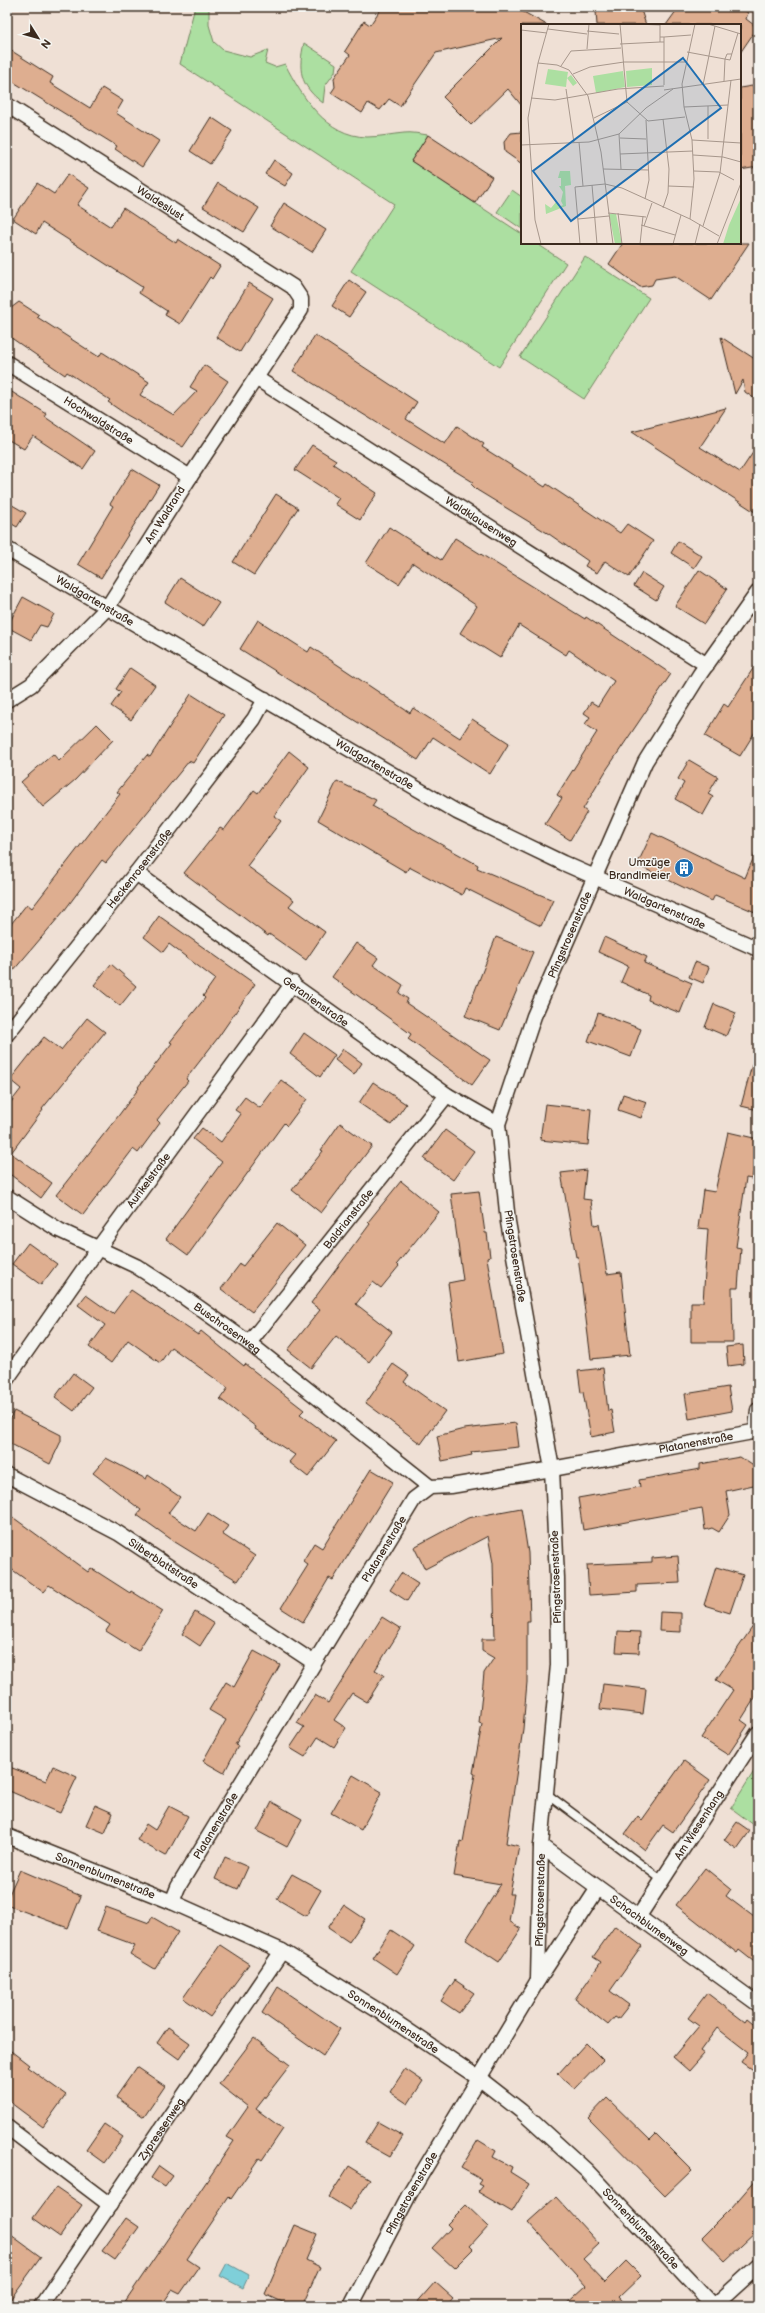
<svg xmlns="http://www.w3.org/2000/svg" width="765" height="2313" viewBox="0 0 765 2313" font-family="'Balsamiq Sans',sans-serif">
<rect width="100%" height="100%" fill="#efe0d5"/>
<filter id="ink" filterUnits="userSpaceOnUse"><feTurbulence type="fractalNoise" baseFrequency=".025" numOctaves="2"/><feDisplacementMap in="SourceGraphic" scale="8" xChannelSelector="R" yChannelSelector="G"/><feConvolveMatrix kernelMatrix="1 2 1 2 8 2 1 2 1" color-interpolation-filters="sRGB"/></filter>
<g filter="url(#ink)">
<g fill="#acdfa1" stroke="#748460">
<path d="M195 7H209V25L214 42 223 50 250 57 268 50 265 63 275 67 285 64C302 97 326 136 367 137 379 137 392 134 404 133 412 132 420 134 428 135L411 161 522 234V243H536L566 263 499 367 351 271 394 204 180 64Z"/>
<path d="M304 43 336 64 335 72 325 86 323 103C299 85 298 69 304 43Z"/>
<polygon points="512,190 522,197 522,229 497,212"/>
<polygon points="585,257 649,298 584,399 520,357"/>
<polygon points="758,1765 758,1828 731,1808"/>
</g>
<polygon fill="#7fcfd9" stroke="#648d8e" points="227,2263 249,2275 243,2288 220,2276"/>
<g fill="#deae90" stroke="#3b2a1e">
<polygon points="382,7 519,7 520,10 547,25 522,25 522,106 508,89 471,125 443,97 502,38 436,53 400,106 389,99 380,110 368,103 362,113 331,93 335,87 334,78 350,55 345,51 364,21 370,25"/>
<polygon points="608,7 640,7 646,25 597,25 596,11"/>
<polygon points="679,7 740,7 748,13 746,19 754,25 755,31 740,53 740,25 666,25"/>
<polygon points="7,48 53,77 50,83 90,108 102,88 123,101 116,113 159,141 142,167 115,149 117,146 7,78"/>
<polygon points="758,85 758,167 740,170 740,88"/>
<polygon points="211,117 232,131 210,164 190,151"/>
<polygon points="522,132 522,164 505,152 504,142 511,133"/>
<polygon points="428,135 492,177 475,203 411,161"/>
<polygon points="274,160 293,173 285,186 265,174"/>
<polygon points="68,174 89,188 77,205 111,227 123,208 176,243 178,239 220,266 212,279 210,277 180,324 165,315 167,311 139,293 142,287 42,223 36,234 13,219 37,183 54,194"/>
<polygon points="218,183 259,208 244,232 203,207"/>
<polygon points="284,203 326,230 312,252 270,226"/>
<polygon points="623,243 749,243 711,300 675,276 655,279 652,285 640,287 609,264"/>
<polygon points="349,280 366,292 349,317 332,306"/>
<polygon points="249,283 273,298 240,352 216,337"/>
<polygon points="19,302 39,315 37,317 99,357 102,352 149,382 140,395 174,415 197,391 190,387 204,365 228,381 183,447 127,415 108,402 110,400 67,372 65,375 7,335 7,311"/>
<polygon points="315,335 417,402 406,419 445,444 457,426 484,444 482,447 545,487 547,484 620,533 627,524 653,541 629,577 605,561 597,573 585,566 588,561 549,534 477,490 471,484 473,482 293,371"/>
<polygon points="721,337 758,361 758,401 745,392 743,380 735,394"/>
<polygon points="7,389 47,414 45,417 95,451 83,469 33,436 24,449 7,439"/>
<polygon points="726,408 700,447 740,472 758,445 758,514 632,432"/>
<polygon points="312,445 336,460 333,464 377,493 360,520 335,504 339,498 295,470"/>
<polygon points="132,469 159,485 101,578 78,564 113,506 110,504"/>
<polygon points="276,494 298,508 254,575 233,562"/>
<polygon points="7,502 26,513 17,527 7,521"/>
<polygon points="389,527 441,560 455,538 585,619 586,617 671,674 607,769 583,809 587,812 570,840 545,824 562,798 557,795 597,732 585,724 590,717 584,713 591,702 598,706 614,681 569,650 566,655 519,625 500,658 460,633 477,606 413,563 399,584 366,563"/>
<polygon points="678,541 702,556 694,568 671,553"/>
<polygon points="699,570 727,589 704,624 675,606"/>
<polygon points="642,573 664,587 656,600 634,586"/>
<polygon points="180,578 219,603 203,627 165,602"/>
<polygon points="23,597 54,614 47,627 40,625 31,640 7,627"/>
<polygon points="258,620 308,652 311,647 410,713 413,708 460,738 472,719 509,743 490,774 433,737 418,760 240,649"/>
<polygon points="758,661 758,727 740,756 705,736 724,704 728,707"/>
<polygon points="130,668 155,685 131,720 111,706 121,692 116,689"/>
<polygon points="191,694 224,715 193,763 189,761 106,863 102,860 64,911 7,978 7,929 27,904 32,908 120,794 117,792 147,755 150,757"/>
<polygon points="97,724 113,740 75,780 43,807 21,782 53,754 59,761"/>
<polygon points="289,751 309,767 274,816 281,821 247,866 294,900 289,906 325,932 306,960 269,934 268,936 184,873 220,828 224,830 254,790 258,793"/>
<polygon points="689,760 718,777 708,794 713,797 703,815 675,799 684,783 678,779"/>
<polygon points="337,781 376,800 372,806 478,865 477,868 553,900 541,926 465,888 462,895 409,867 406,872 318,820"/>
<polygon points="652,833 745,878 758,847 758,904 755,912 715,895 712,901 637,865"/>
<polygon points="159,916 255,984 217,1039 186,1079 188,1081 157,1120 160,1123 138,1153 133,1149 83,1215 56,1195 119,1115 139,1088 138,1087 172,1043 170,1042 205,998 203,996 215,979 169,944 163,952 144,937"/>
<polygon points="496,937 533,952 500,1030 465,1016"/>
<polygon points="604,937 647,957 644,963 692,983 680,1013 648,1000 649,995 621,982 628,966 598,952"/>
<polygon points="356,943 378,958 373,965 403,985 399,993 408,999 406,1003 490,1060 472,1085 408,1039 411,1034 332,977"/>
<polygon points="695,962 709,967 703,983 689,977"/>
<polygon points="111,964 136,986 120,1006 94,985"/>
<polygon points="714,1004 736,1013 726,1036 705,1027"/>
<polygon points="598,1013 641,1029 631,1057 588,1041"/>
<polygon points="87,1018 105,1032 42,1109 43,1110 11,1153 52,1183 41,1198 7,1172 7,1107 21,1089 10,1080 44,1037 61,1050"/>
<polygon points="304,1033 335,1055 320,1077 290,1054"/>
<polygon points="343,1049 362,1063 354,1075 335,1060"/>
<polygon points="753,1061 758,1061 758,1110 741,1106"/>
<polygon points="281,1080 307,1099 287,1126 284,1123 188,1255 166,1239 222,1162 193,1139 202,1128 221,1142 241,1114 235,1110 245,1097 260,1108"/>
<polygon points="373,1082 406,1104 391,1125 359,1103"/>
<polygon points="623,1094 647,1102 641,1118 618,1110"/>
<polygon points="545,1104 591,1109 588,1145 540,1140"/>
<polygon points="340,1123 372,1146 321,1213 292,1190 323,1151 321,1150"/>
<polygon points="445,1130 474,1151 453,1180 424,1159"/>
<polygon points="728,1132 758,1139 758,1150 752,1179 746,1178 736,1247 741,1248 738,1288 732,1288 733,1342 691,1342 691,1302 703,1302 708,1229 698,1228 703,1190 715,1192"/>
<polygon points="586,1170 583,1199 591,1200 594,1225 599,1224 607,1274 621,1272 630,1355 591,1359 578,1256 576,1257 561,1173"/>
<polygon points="401,1181 439,1212 397,1264 399,1266 381,1288 373,1282 356,1304 392,1332 369,1362 336,1336 311,1368 288,1350 320,1310 311,1303 370,1224 368,1222"/>
<polygon points="479,1191 485,1233 487,1233 490,1257 487,1258 503,1354 459,1362 448,1283 463,1280 451,1194"/>
<polygon points="277,1223 305,1245 252,1312 221,1289 240,1264 243,1266"/>
<polygon points="28,1243 57,1264 41,1285 12,1264"/>
<polygon points="131,1290 198,1335 201,1331 244,1366 245,1364 304,1410 300,1414 336,1441 308,1477 289,1462 295,1455 255,1429 256,1427 220,1399 228,1388 171,1347 160,1363 128,1340 111,1363 89,1347 105,1325 78,1305 86,1295 113,1314"/>
<polygon points="743,1345 744,1364 728,1366 726,1347"/>
<polygon points="393,1364 409,1375 404,1382 445,1411 421,1444 366,1403"/>
<polygon points="603,1368 608,1411 611,1410 615,1432 591,1437 583,1392 581,1393 578,1371"/>
<polygon points="73,1373 92,1387 74,1411 55,1397"/>
<polygon points="728,1387 732,1411 689,1419 685,1394"/>
<polygon points="14,1411 61,1435 61,1441 50,1464 7,1442 7,1424"/>
<polygon points="516,1423 519,1447 471,1452 472,1455 442,1461 437,1436 464,1429"/>
<polygon points="740,1457 758,1469 758,1484 726,1491 730,1515 719,1532 712,1528 705,1530 702,1508 583,1530 578,1498 640,1487 639,1480 700,1469 700,1464"/>
<polygon points="106,1458 146,1479 148,1475 180,1497 168,1513 196,1531 208,1513 228,1526 222,1534 255,1556 238,1581 175,1542 137,1515 141,1510 93,1473"/>
<polygon points="371,1469 393,1482 333,1580 329,1578 303,1622 281,1608 308,1565 303,1561 314,1543 322,1548"/>
<polygon points="521,1508 528,1553 530,1621 527,1621 527,1682 523,1729 506,1843 519,1846 510,1894 514,1894 509,1921 521,1929 499,1962 466,1940 501,1884 454,1876 460,1841 463,1842 475,1774 473,1773 482,1724 479,1723 484,1673 494,1658 482,1651 482,1639 495,1639 493,1563 488,1536 425,1569 414,1547 468,1518"/>
<polygon points="7,1513 88,1572 91,1568 130,1593 131,1591 163,1611 138,1651 106,1631 110,1625 49,1585 43,1592 7,1566"/>
<polygon points="678,1556 680,1583 637,1585 637,1592 589,1595 587,1565 652,1562 652,1558"/>
<polygon points="716,1567 743,1575 730,1613 704,1605"/>
<polygon points="401,1573 418,1584 407,1601 390,1590"/>
<polygon points="195,1612 214,1624 200,1646 182,1634"/>
<polygon points="660,1612 681,1613 681,1632 659,1631"/>
<polygon points="382,1617 401,1629 375,1670 384,1675 367,1702 352,1693 334,1720 346,1728 334,1747 318,1737 305,1757 290,1748 304,1727 297,1723 315,1695 328,1703"/>
<polygon points="758,1619 758,1693 741,1720 748,1725 728,1755 701,1738 733,1690 716,1680"/>
<polygon points="618,1631 640,1632 639,1653 616,1652"/>
<polygon points="254,1651 280,1665 235,1745 238,1746 224,1773 203,1761 226,1720 209,1710 226,1682 234,1687"/>
<polygon points="603,1684 646,1689 643,1714 600,1709"/>
<polygon points="684,1761 710,1780 673,1832 663,1825 645,1850 625,1834 638,1816 642,1820"/>
<polygon points="7,1766 46,1781 53,1766 77,1777 60,1813 7,1790"/>
<polygon points="353,1775 382,1792 361,1830 331,1813"/>
<polygon points="272,1802 302,1819 287,1847 257,1831"/>
<polygon points="95,1805 113,1813 105,1833 86,1825"/>
<polygon points="169,1806 188,1816 166,1856 137,1840 146,1824 155,1830"/>
<polygon points="737,1822 750,1831 737,1849 724,1840"/>
<polygon points="225,1857 248,1867 238,1889 215,1879"/>
<polygon points="705,1868 731,1889 726,1896 758,1920 758,1965 739,1950 737,1953 676,1905"/>
<polygon points="20,1870 81,1896 68,1928 7,1905 7,1899"/>
<polygon points="292,1874 321,1890 306,1916 277,1899"/>
<polygon points="344,1905 365,1919 349,1942 328,1928"/>
<polygon points="106,1907 149,1923 152,1917 178,1932 155,1969 130,1954 135,1945 97,1931"/>
<polygon points="615,1926 642,1946 610,1991 629,2005 618,2019 615,2017 608,2025 575,1999 601,1962 593,1957"/>
<polygon points="391,1930 415,1946 397,1974 373,1958"/>
<polygon points="220,1945 249,1964 210,2017 183,1998"/>
<polygon points="455,1980 474,1993 459,2013 441,2001"/>
<polygon points="278,1987 340,2029 323,2056 262,2013"/>
<polygon points="707,1993 745,2022 747,2019 758,2028 758,2074 741,2062 748,2052 717,2028 700,2051 704,2054 689,2071 673,2057 699,2026 688,2018"/>
<polygon points="168,2027 190,2043 179,2059 157,2043"/>
<polygon points="254,2038 290,2065 256,2109 283,2129 262,2160 259,2158 231,2199 229,2197 187,2259 199,2267 180,2294 172,2290 161,2306 122,2306 234,2141 227,2137 248,2107 219,2084"/>
<polygon points="586,2043 603,2060 575,2089 558,2074"/>
<polygon points="7,2048 29,2065 27,2067 66,2095 43,2127 7,2100"/>
<polygon points="137,2067 165,2086 144,2117 116,2097"/>
<polygon points="405,2069 423,2081 408,2104 390,2092"/>
<polygon points="607,2098 650,2140 656,2134 692,2170 665,2196 588,2118"/>
<polygon points="378,2122 403,2136 390,2157 365,2143"/>
<polygon points="104,2124 123,2137 104,2163 86,2150"/>
<polygon points="478,2140 496,2151 493,2157 512,2167 510,2172 529,2184 512,2212 478,2192 483,2186 479,2184 482,2180 461,2168"/>
<polygon points="159,2166 173,2176 165,2187 151,2178"/>
<polygon points="349,2166 370,2179 350,2210 329,2197"/>
<polygon points="758,2177 758,2230 725,2261 702,2237 732,2207"/>
<polygon points="56,2187 82,2205 60,2237 33,2218"/>
<polygon points="556,2197 599,2244 583,2259 605,2282 626,2261 641,2276 619,2297 627,2306 564,2306 586,2286 528,2222"/>
<polygon points="466,2205 488,2226 470,2246 473,2249 454,2268 432,2248 451,2228 447,2224"/>
<polygon points="126,2218 139,2227 115,2260 102,2251"/>
<polygon points="295,2225 317,2234 306,2260 320,2267 302,2306 291,2306 265,2294"/>
<polygon points="7,2232 41,2257 7,2304"/>
<polygon points="435,2282 453,2298 446,2306 414,2306"/>
</g>
<g fill="none" stroke-linecap="round" stroke-linejoin="round">
<g stroke="#3b2a1e" stroke-width="10">
<polyline id="lane" points="546,1793 662,1880"/>
</g>
<g stroke="#3b2a1e" stroke-width="17">
<g id="street">
<path id="s1" d="M7 105 293 287 301 299V310L190 477 107 608 31 685 7 700"/>
<path id="s2" d="M7 363 190 477"/>
<path id="s3" d="M256 378 707 665"/>
<path id="s4" d="M7 549 457 812 563 863 758 949"/>
<path id="s5" d="M136 873 447 1095 498 1124"/>
<path id="s6" d="M7 1034 136 873 254 719 265 699"/>
<path id="s7" d="M7 1197 59 1230 136 1266 181 1295 249 1343 430 1487"/>
<path id="s8" d="M249 1343 447 1095"/>
<path id="s9" d="M7 1379 97 1250 293 983"/>
<polyline points="756,1430 758,1410"/>
<path id="s10" d="M7 1475 118 1533 313 1662"/>
<path id="s11" d="M7 1836 172 1902 282 1951 382 2013 480 2079 521 2111 587 2171 714 2306"/>
<path id="s12" d="M541 1846 758 2004"/>
<path id="s13" d="M172 1902 178 1887 414 1499 430 1487 451 1486 552 1469 758 1431"/>
<path id="s14" d="M639 1916 758 1733"/>
<path id="s15" d="M538 1980 541 1846 558 1665 557 1578 552 1469 508 1222 498 1124 534 1016 645 762 700 674 758 592"/>
<polyline points="7,2127 110,2205"/>
<path id="s16" d="M41 2306 282 1951"/>
<path id="s17" d="M351 2306 409 2195 538 1980 598 1888"/>
<polyline points="714,2306 758,2266"/>
</g>
</g>
<use href="#lane" stroke="#f6f6f2" stroke-width="7"/>
<use href="#street" stroke="#f6f6f2" stroke-width="14"/>
</g>
</g>
<defs>
<g id="building-disc" transform="scale(1)"><circle r="9.5" fill="#1f6fb2" stroke="#f6f6f2"/><path d="M-4-6H4V6H1V3H-1V6H-4ZM-2.5-4.3h1.7v1.8h-1.7ZM.8-4.3h1.7v1.8H.8ZM-2.5-1h1.7V.8h-1.7ZM.8-1h1.7V.8H.8Z" fill="#fff"/></g>
</defs>
<g fill-rule="evenodd">
<use href="#building-disc" x="684" y="868"/>
</g>
<g text-anchor="middle" dominant-baseline="central" stroke-width="3" stroke-linejoin="round" paint-order="stroke">
<g font-size="11" fill="#3b2a1e" stroke="#f6f6f2">
<text stroke="none"><textPath href="#s1" startOffset="182">Waldeslust</textPath></text>
<text stroke="none"><textPath href="#s2" startOffset="108">Hochwaldstraße</textPath></text>
<text transform="translate(165 515) rotate(-58)">Am Waldrand</text>
<text stroke="none"><textPath href="#s3" startOffset="267">Waldklausenweg</textPath></text>
<text stroke="none"><textPath href="#s4" startOffset="102">Waldgartenstraße</textPath></text>
<text stroke="none"><textPath href="#s4" startOffset="426">Waldgartenstraße</textPath></text>
<text stroke="none"><textPath href="#s6" startOffset="212">Heckenrosenstraße</textPath></text>
<text stroke="none"><textPath href="#s4" startOffset="750">Waldgartenstraße</textPath></text>
<text stroke="none"><textPath href="#s15" startOffset="1064">Pfingstrosenstraße</textPath></text>
<text stroke="none"><textPath href="#s5" startOffset="221">Geranienstraße</textPath></text>
<text stroke="none"><textPath href="#s9" startOffset="244">Aurikelstraße</textPath></text>
<text stroke="none"><textPath href="#s8" startOffset="159">Baldrianstraße</textPath></text>
<text transform="translate(515 1256) rotate(81)">Pfingstrosenstraße</text>
<text stroke="none"><textPath href="#s7" startOffset="257">Buschrosenweg</textPath></text>
<text stroke="none"><textPath href="#s13" startOffset="760">Platanenstraße</textPath></text>
<text stroke="none"><textPath href="#s13" startOffset="412">Platanenstraße</textPath></text>
<text stroke="none"><textPath href="#s10" startOffset="180">Silberblattstraße</textPath></text>
<text transform="translate(556 1577) rotate(-92)">Pfingstrosenstraße</text>
<text stroke="none"><textPath href="#s13" startOffset="88">Platanenstraße</textPath></text>
<text stroke="none"><textPath href="#s14" startOffset="109">Am Wiesenhang</textPath></text>
<text stroke="none"><textPath href="#s11" startOffset="106">Sonnenblumenstraße</textPath></text>
<text stroke="none"><textPath href="#s15" startOffset="80">Pfingstrosenstraße</textPath></text>
<text stroke="none"><textPath href="#s12" startOffset="134">Schachblumenweg</textPath></text>
<text stroke="none"><textPath href="#s11" startOffset="430">Sonnenblumenstraße</textPath></text>
<text stroke="none"><textPath href="#s16" startOffset="214">Zypressenweg</textPath></text>
<text stroke="none"><textPath href="#s17" startOffset="128">Pfingstrosenstraße</textPath></text>
<text stroke="none"><textPath href="#s11" startOffset="754">Sonnenblumenstraße</textPath></text>
</g>
<g font-size="11" fill="#3b2a1e" stroke="#f6f6f2" text-anchor="end">
<text x="670" y="862">Umzüge<tspan x="670" dy="13">Brandlmeier</tspan></text>
</g>
</g>
<g transform="translate(521 24)">
<rect width="220" height="220" fill="#efe0d5"/>
<path d="M131 44V61L106 63 105 47ZM27 45 47 48 46 54 50 51 56 59 52 62 46 54 45 63 24 60ZM102 47 104 63 75 69 72 52ZM39 147H49L50 161 44 162 45 182 25 190 24 180 30 184 35 178 38 183 42 181 40 177 42 168 38 162H40V154H37ZM220 174V220H202L208 201ZM88 190H95L101 220H94Z" fill="#acdfa1"/>
<path fill="none" stroke="#a7978c" stroke-width="1" d="M99 0 106 78 127 97 164 93M115 0 139 1M187 0 220 10M139 1V18H143M27 5 66 10M0 6 26 9M66 7 98 10M139 13H143V61M143 13 170 11M99 20 139 18M66 25 68 0M166 28 209 36 217 9M17 39 36 41 48 46 67 72 80 128 92 220M40 42 50 27 100 24M52 50 69 43 103 38H164M203 57 204 35 206 30H211M182 61 194 2M45 65 53 119M143 66 220 55M10 74 34 76 97 65 143 62M163 83 207 81M73 94 106 78M142 95 148 145 147 169 142 184M98 110 100 145M99 114 125 115M187 115V82M171 116 220 119M58 118 62 162M0 121 68 118 98 110 125 84 152 65M99 130 172 127M172 131 202 133 220 138M82 145 128 146M173 147 198 148 213 156M71 161 76 220M147 162 173 163M124 175 128 156 125 96M87 189 125 193M97 189 101 220M57 195 88 192M169 195 173 155 171 116 163 83 161 60 174 0M120 201 154 211M123 202 131 179M182 202 199 149 210 56M20 220 14 196 7 94 17 39 28 0M59 220 54 163 84 160 101 164 169 195 198 212M119 220 122 192M152 220 160 191M174 220 179 200M196 220 220 159"/>
<path fill="#1f6fb2" fill-opacity="0.15" stroke="#1f6fb2" stroke-width="2" d="M162 34 200 84 50 197 12 147Z"/>
<rect width="220" height="220" fill="none" stroke="#3b2a1e" stroke-width="2"/>
</g>
<rect width="765" height="2313" fill="none" stroke="#f6f6f2" stroke-width="24"/>
<rect x="12" y="12" width="741" height="2289" fill="none" stroke="#3b2a1e" stroke-width="1.5" filter="url(#ink)"/>
<g transform="translate(38 38) rotate(127)" stroke="#f6f6f2" stroke-width="3" paint-order="stroke">
<path d="M0-3L7 15L0 10L-7 15Z" fill="#3b2a1e"/>
<text y="-6" font-size="11" font-weight="bold" text-anchor="middle" fill="#3b2a1e">N</text>
</g>
</svg>
